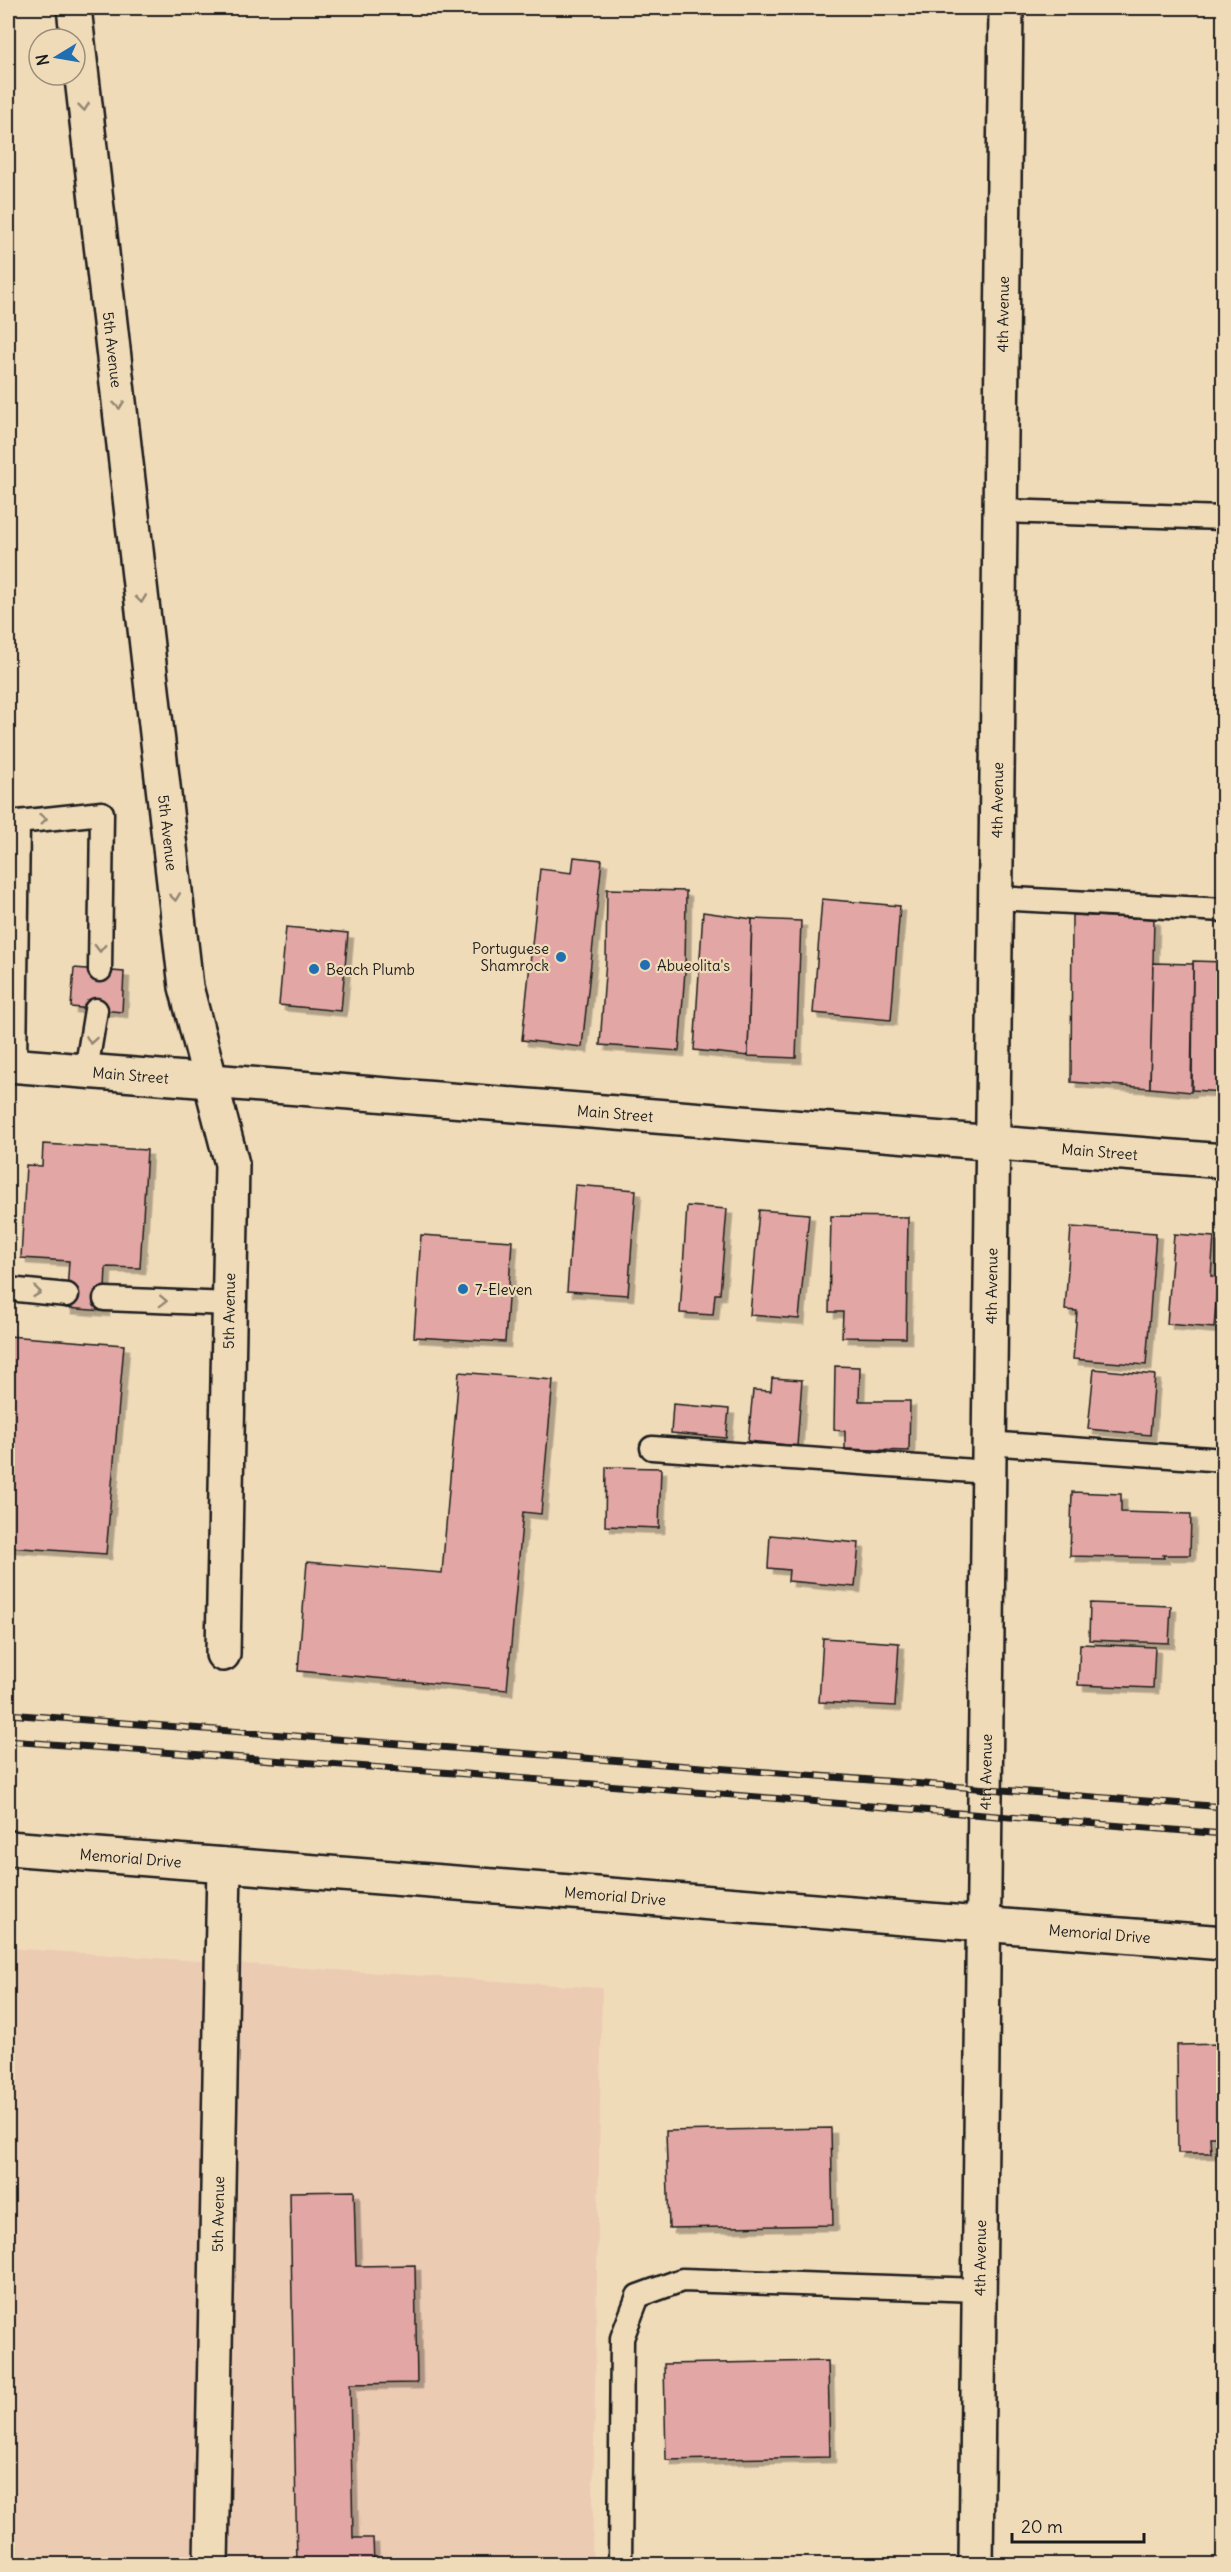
<svg xmlns="http://www.w3.org/2000/svg" width="1231" height="2572" viewBox="0 0 1231 2572" font-family="Delius,sans-serif">
<defs>
<filter id="shadow"><feDropShadow dx="5.5" dy="5.5" stdDeviation="0" flood-color="#0004"/></filter>
</defs>
<rect width="100%" height="100%" fill="#f0dbb9"/>
<filter id="ink" filterUnits="userSpaceOnUse"><feTurbulence type="fractalNoise" baseFrequency=".0167" numOctaves="2"/><feDisplacementMap in="SourceGraphic" scale="12" xChannelSelector="R" yChannelSelector="G"/><feConvolveMatrix kernelMatrix="1 2 1 2 8 2 1 2 1" color-interpolation-filters="sRGB"/></filter>
<g filter="url(#ink)">
<polygon fill="#eccbb3" points="8,1948 602,1988 592,2564 8,2564"/>
<g fill="#e2a7a4" stroke="#1c1c1c" stroke-width="1.5" filter="url(#shadow)">
<polygon points="574,857 602,860 582,1047 522,1040 540,869 572,873"/>
<polygon points="607,889 686,891 685,971 679,1051 600,1045 606,960"/>
<polygon points="822,899 900,906 891,1020 813,1013"/>
<polygon points="703,912 752,919 748,1056 694,1050"/>
<polygon points="1072,915 1154,919 1150,1088 1071,1082"/>
<polygon points="752,919 801,921 796,1058 748,1056"/>
<polygon points="286,927 348,933 341,1011 279,1005"/>
<polygon points="1193,961 1224,962 1224,1092 1192,1090"/>
<polygon points="1153,963 1193,964 1191,1092 1150,1088"/>
<polygon points="74,968 124,972 122,1012 71,1007"/>
<polygon points="43,1144 147,1150 140,1268 106,1267 104,1311 66,1308 69,1261 21,1258 26,1165 42,1166"/>
<polygon points="575,1185 636,1190 628,1295 567,1291"/>
<polygon points="687,1206 727,1209 720,1294 715,1294 713,1315 680,1313"/>
<polygon points="759,1210 809,1214 799,1319 750,1315"/>
<polygon points="831,1216 908,1217 906,1338 842,1337 843,1312 829,1312"/>
<polygon points="1071,1227 1156,1233 1146,1365 1073,1359 1077,1311 1065,1310"/>
<polygon points="1174,1234 1214,1237 1211,1276 1218,1277 1214,1328 1167,1324"/>
<polygon points="421,1235 512,1241 505,1342 414,1337"/>
<polygon points="8,1336 124,1345 106,1554 8,1547"/>
<polygon points="835,1366 860,1367 859,1401 910,1401 909,1451 845,1449 845,1431 834,1430"/>
<polygon points="1094,1369 1155,1375 1150,1435 1088,1429"/>
<polygon points="459,1372 553,1380 541,1514 523,1512 507,1690 298,1671 307,1562 442,1573"/>
<polygon points="772,1378 802,1380 797,1446 748,1441 753,1390 771,1391"/>
<polygon points="673,1404 729,1409 726,1438 671,1433"/>
<polygon points="606,1467 661,1468 659,1528 605,1526"/>
<polygon points="1072,1492 1121,1494 1121,1512 1191,1514 1190,1555 1163,1555 1164,1558 1070,1556"/>
<polygon points="770,1535 859,1543 855,1587 788,1581 789,1570 768,1568"/>
<polygon points="1090,1603 1171,1606 1169,1643 1089,1640"/>
<polygon points="823,1638 899,1643 895,1706 819,1702"/>
<polygon points="1080,1644 1155,1647 1153,1688 1078,1685"/>
<polygon points="1224,2044 1224,2137 1210,2137 1211,2153 1178,2153 1177,2045"/>
<polygon points="831,2128 833,2225 669,2228 666,2131"/>
<polygon points="354,2191 356,2266 415,2265 417,2383 350,2384 353,2538 373,2538 374,2564 297,2564 290,2192"/>
<polygon points="828,2361 830,2457 666,2460 664,2364"/>
</g>
<g fill="none" stroke-linecap="round" stroke-linejoin="round">
<g stroke="#1c1c1c" stroke-width="27">
<g id="lane">
<polyline points="1000,511 1224,518"/>
<polyline points="995,898 1224,910"/>
<polyline points="15,1066 18,822 102,813 100,970"/>
<polyline points="86,1071 96,1010"/>
<polyline points="8,1289 67,1295"/>
<polyline points="105,1299 230,1304"/>
<polyline points="988,1443 1224,1460"/>
<polyline points="652,1448 988,1472"/>
<polyline points="620,2564 622,2338 638,2296 682,2280 979,2290"/>
</g>
</g>
<g stroke="#1c1c1c" stroke-width="38">
<g id="street">
<path id="s1" d="M74 8 186 987 232 1164 223 1654"/>
<path id="s2" d="M211 2564 224 1865"/>
<path id="s3" d="M976 2564 1006 8"/>
</g>
</g>
<g stroke="#1c1c1c" stroke-width="38">
<g id="secondary">
<path id="s4" d="M8 1065 1224 1161"/>
<path id="s5" d="M8 1848 1224 1943"/>
</g>
</g>
<use href="#lane" stroke="#f0dbb9" stroke-width="22"/>
<use href="#street" stroke="#f0dbb9" stroke-width="33"/>
<use href="#secondary" stroke="#f0dbb9" stroke-width="33"/>
<g stroke="#1c1c1c" stroke-width="7">
<g id="rail">
<polyline points="8,1714 1224,1807"/>
<polyline points="8,1741 454,1773 1224,1834"/>
</g>
</g>
<use href="#rail" stroke="#f0dbb9" stroke-width="4.5" stroke-dasharray="14" stroke-linecap="butt"/>
</g>
<defs><path id="oneway-chevron" d="M-2-3.5L2.5 0L-2 3.5" fill="none" stroke-width="1.6" stroke-linecap="round" stroke-linejoin="round" transform="scale(1.5)"/></defs>
<g stroke="#918572">
<use href="#oneway-chevron" transform="translate(84 107) rotate(84)"/>
<use href="#oneway-chevron" transform="translate(119 405) rotate(83)"/>
<use href="#oneway-chevron" transform="translate(141 599) rotate(83)"/>
<use href="#oneway-chevron" transform="translate(43 819) rotate(-6)"/>
<use href="#oneway-chevron" transform="translate(175 897) rotate(83)"/>
<use href="#oneway-chevron" transform="translate(100 948) rotate(91)"/>
<use href="#oneway-chevron" transform="translate(91 1040) rotate(99)"/>
<use href="#oneway-chevron" transform="translate(37 1292) rotate(6)"/>
<use href="#oneway-chevron" transform="translate(163 1301) rotate(2)"/>
</g>
</g>
<g fill="#1f6fb2" stroke="#f0dbb9" stroke-width="2">
<circle cx="561" cy="957" r="6"/>
<circle cx="645" cy="965" r="6"/>
<circle cx="314" cy="969" r="6"/>
<circle cx="463" cy="1289" r="6"/>
</g>
<g text-anchor="middle" dominant-baseline="central" stroke-width="4.5" stroke-linejoin="round" paint-order="stroke">
<g font-size="15" fill="#1c1c1c" stroke="#f0dbb9">
<text stroke="none"><textPath href="#s3" startOffset="2250">4th Avenue</textPath></text>
<text stroke="none"><textPath href="#s1" startOffset="344">5th Avenue</textPath></text>
<text stroke="none"><textPath href="#s3" startOffset="1764">4th Avenue</textPath></text>
<text stroke="none"><textPath href="#s1" startOffset="830">5th Avenue</textPath></text>
<text stroke="none"><textPath href="#s4" startOffset="123">Main Street</textPath></text>
<text stroke="none"><textPath href="#s4" startOffset="609">Main Street</textPath></text>
<text stroke="none"><textPath href="#s4" startOffset="1095">Main Street</textPath></text>
<text stroke="none"><textPath href="#s3" startOffset="1278">4th Avenue</textPath></text>
<text transform="translate(229 1311) rotate(-89)">5th Avenue</text>
<text stroke="none"><textPath href="#s3" startOffset="792">4th Avenue</textPath></text>
<text stroke="none"><textPath href="#s5" startOffset="123">Memorial Drive</textPath></text>
<text stroke="none"><textPath href="#s5" startOffset="609">Memorial Drive</textPath></text>
<text stroke="none"><textPath href="#s5" startOffset="1095">Memorial Drive</textPath></text>
<text stroke="none"><textPath href="#s2" startOffset="350">5th Avenue</textPath></text>
<text stroke="none"><textPath href="#s3" startOffset="306">4th Avenue</textPath></text>
</g>
<g font-size="15" fill="#1c1c1c" stroke="#f0dbb9" text-anchor="start">
<text x="549" y="948" text-anchor="end">Portuguese<tspan x="549" dy="17">Shamrock</tspan></text>
<text x="657" y="965">Abueolita's</text>
<text x="326" y="969">Beach Plumb</text>
<text x="475" y="1289">7-Eleven</text>
</g>
</g>
<rect width="1231" height="2572" fill="none" stroke="#f0dbb9" stroke-width="30"/>
<rect x="15" y="15" width="1201" height="2542" fill="none" stroke="#1c1c1c" stroke-width="2" filter="url(#ink)"/>
<g transform="translate(57 57) rotate(259)"><circle r="28" fill="#f0dbb9" stroke="#9b8f7a" stroke-width="1.5"/>
<path d="M0-4.5L10 22L0 15L-10 22Z" fill="#1f6fb2"/>
<text y="-9" font-size="16" font-weight="bold" text-anchor="middle" fill="#1c1c1c">N</text>
</g>
<path d="M1012 2533v9h132v-9" fill="none" stroke="#1c1c1c" stroke-width="3"/>
<text x="1021" y="2533" font-size="18" fill="#1c1c1c" stroke="#f0dbb9" stroke-width="4.5" paint-order="stroke">20 m</text>
</svg>
